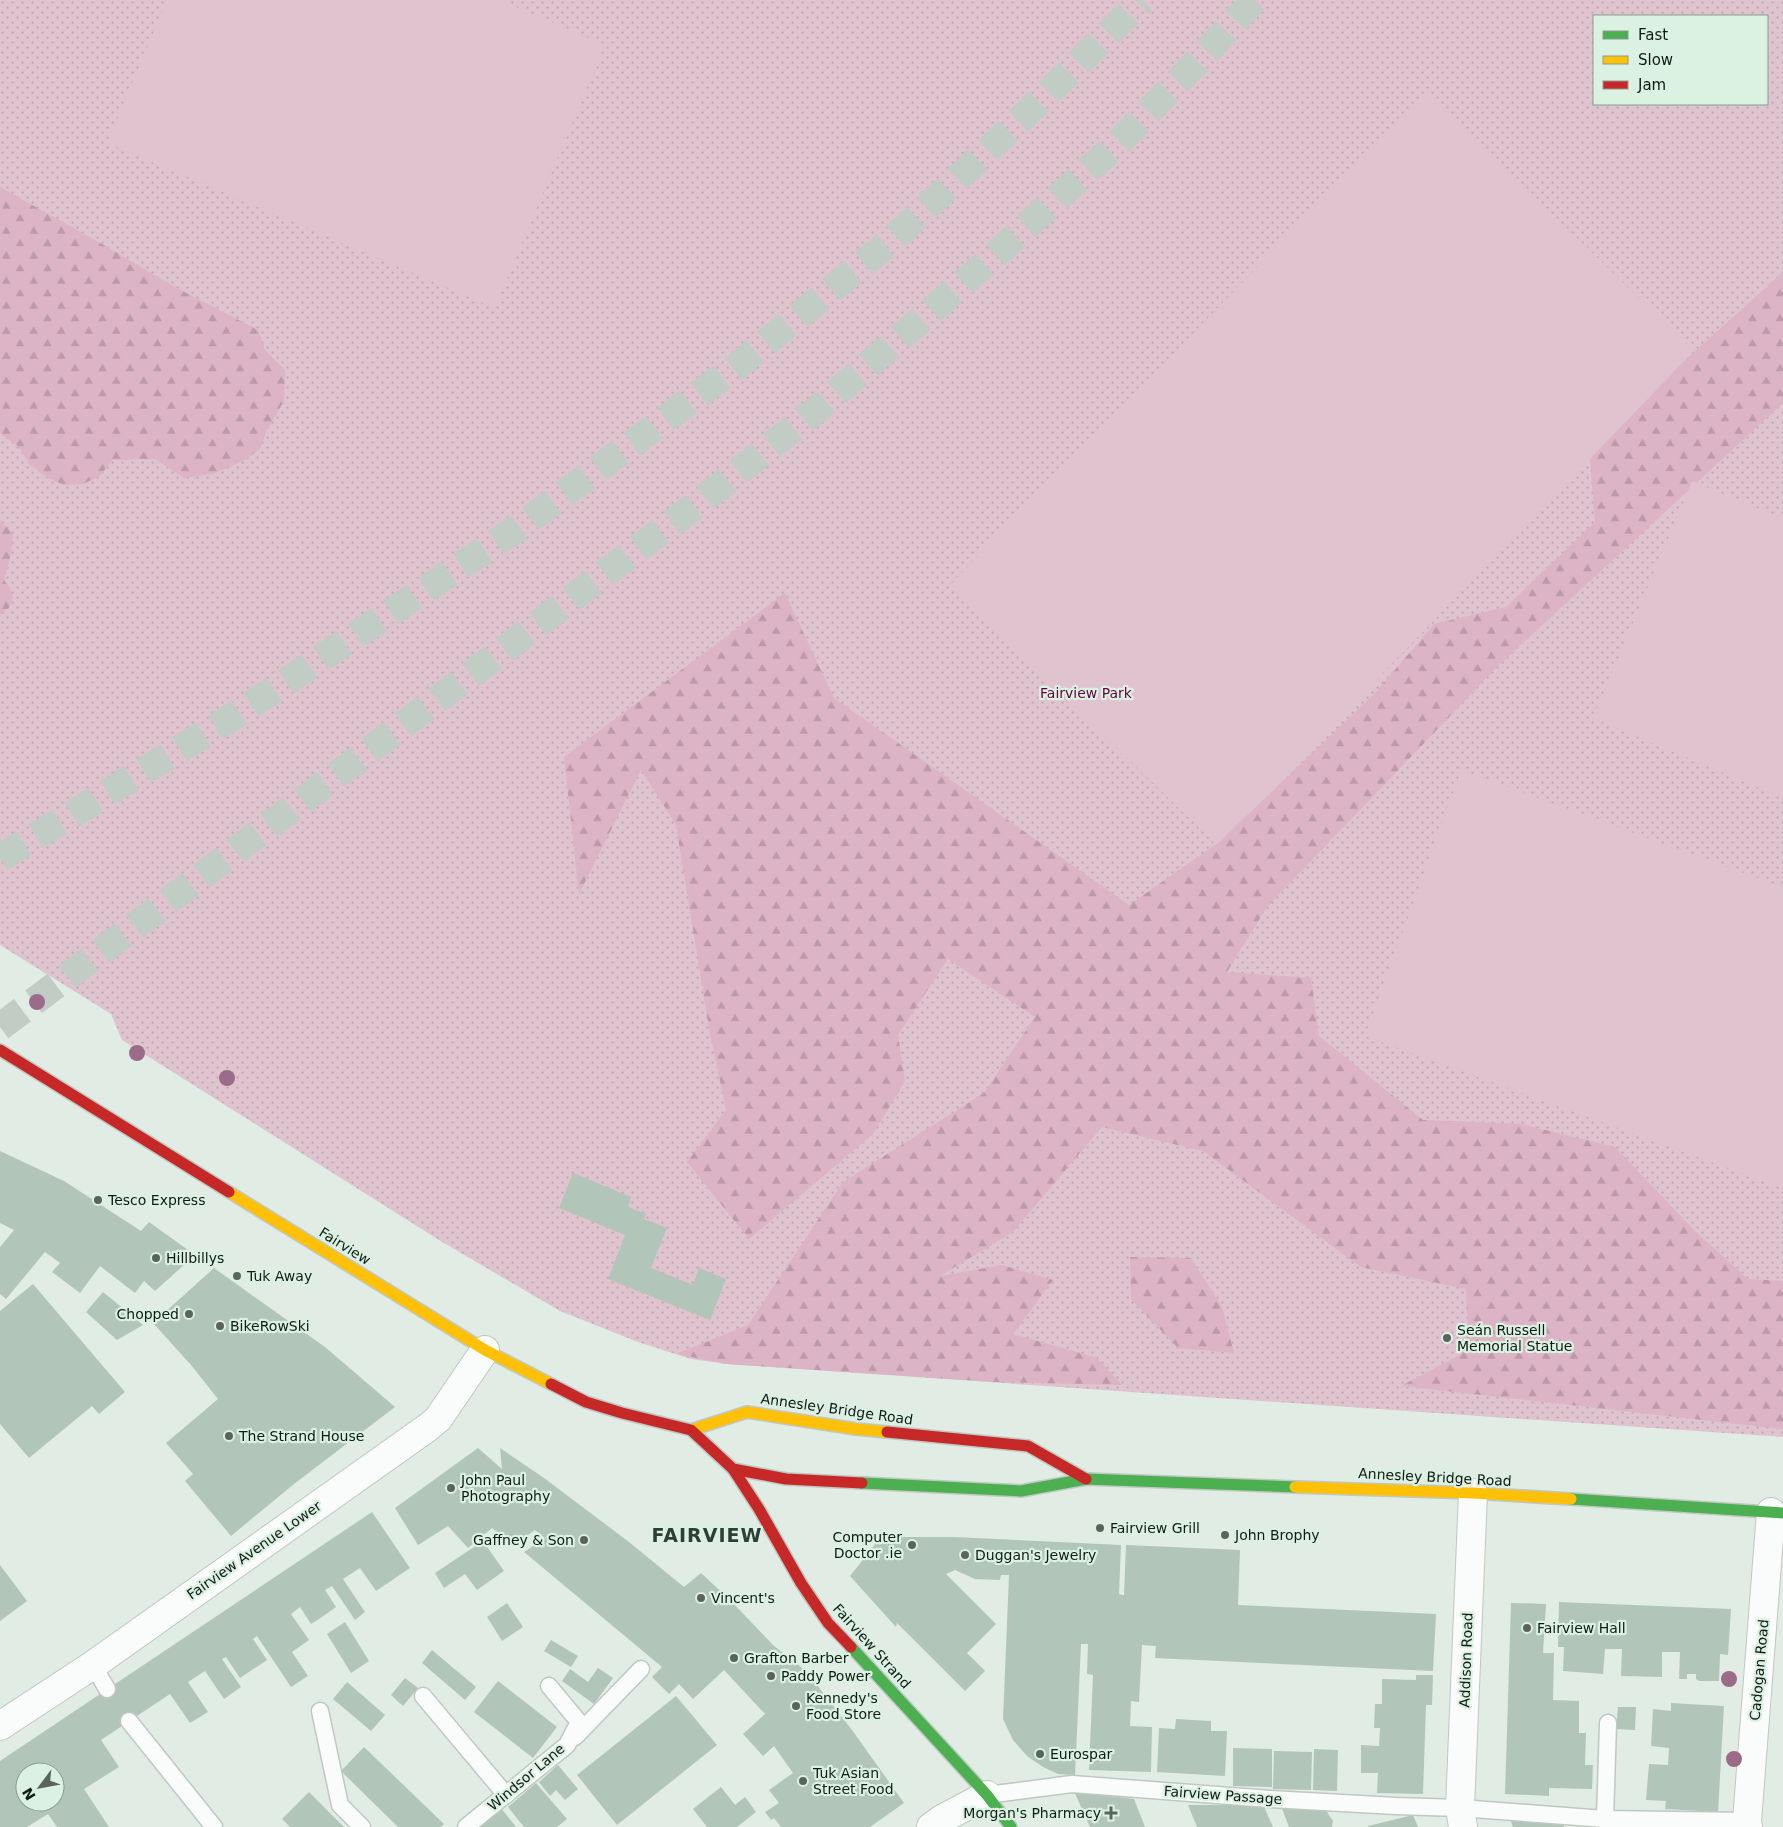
<svg xmlns="http://www.w3.org/2000/svg" width="1783" height="1827" viewBox="0 0 1783 1827" font-family="'DejaVu Sans',sans-serif">
<defs>
<pattern id="grass-dots" width="8" height="8" patternUnits="userSpaceOnUse" patternTransform="scale(1.25)"><rect width="8" height="8" fill="#dfc3cf"/><path d="M2 2h.1M6 6h.1" fill="none" stroke="#bea7b1" stroke-width="1.8" stroke-linecap="round"/></pattern>
<pattern id="forest-firs" width="22" height="20" patternUnits="userSpaceOnUse" patternTransform="scale(1.25)"><rect width="22" height="20" fill="#dcb4c6"/><path d="M5 1l3.5 6h-7zM16 11l3.5 6h-7z" fill="#bc9aa9"/></pattern>
</defs>
<rect width="100%" height="100%" fill="#e0ece4"/>
<path fill="url(#grass-dots)" fill-rule="evenodd" d="M0 0H1783V1437L727 1364 691 1359 638 1342 560 1311 439 1240 122 1040 111 1014 0 945ZM1594 16H1767V104H1594Z"/>
<g fill="url(#forest-firs)">
<polygon points="0,187 111,249 171,285 258,330 265,350 285,370 284,401 267,430 260,449 243,461 213,474 184,478 155,459 112,460 100,476 83,484 64,485 46,477 29,464 19,447 0,433"/>
<polygon points="1783,272 1783,403 1498,666 1267,907 1227,972 1311,978 1319,1036 1423,1120 1521,1124 1615,1147 1695,1231 1748,1279 1783,1281 1783,1429 1401,1386 1469,1350 1466,1289 1361,1267 1203,1151 1102,1127 1013,1232 940,1276 1002,1265 1053,1280 1013,1334 1097,1358 1122,1385 996,1382 727,1364 676,1354 748,1325 843,1182 984,1093 1035,1017 948,959 898,1035 905,1081 873,1134 749,1239 687,1162 726,1110 709,1028 676,825 641,770 579,894 564,757 785,593 834,698 1129,905 1219,842 1375,693 1434,624 1506,607 1595,522 1589,447"/>
<polygon points="0,521 13,533 11,555 4,580 10,588 13,598 9,608 0,614"/>
<polygon points="1130,1257 1191,1258 1222,1307 1234,1353 1178,1348 1131,1299"/>
</g>
<g fill="#dfc3cf">
<polygon points="167,0 500,0 605,45 495,308 107,143"/>
<polygon points="1426,92 1694,351 1217,845 949,586"/>
<polygon points="1692,481 1783,519 1783,798 1593,718"/>
<polygon points="1461,770 1783,887 1783,1188 1365,1036"/>
</g>
<g fill="#b1c6b9" fill-rule="evenodd">
<polygon points="0,1151 64,1181 141,1231 149,1222 195,1255 155,1291 144,1281 135,1293 100,1266 80,1293 52,1272 60,1263 45,1252 6,1299 0,1294 0,1247 14,1230 0,1223"/>
<polygon points="573,1173 631,1197 628,1207 646,1214 644,1219 667,1228 651,1268 693,1285 699,1268 726,1279 710,1320 608,1279 625,1235 559,1208"/>
<polygon points="214,1268 325,1347 395,1407 294,1484 231,1536 185,1481 193,1474 166,1443 218,1399 191,1365 153,1323"/>
<polygon points="33,1284 125,1392 99,1414 92,1406 29,1458 0,1424 0,1311"/>
<polygon points="103,1292 143,1325 117,1340 86,1312"/>
<polygon points="478,1448 502,1469 500,1448 544,1478 629,1542 684,1587 701,1573 730,1600 774,1646 806,1671 852,1730 904,1803 870,1827 781,1827 774,1818 771,1820 765,1812 779,1803 769,1790 793,1773 774,1746 763,1756 743,1734 765,1714 724,1670 693,1699 679,1684 669,1694 652,1677 662,1667 524,1552 545,1538 535,1530 514,1545 492,1528 468,1548 448,1526 418,1545 395,1508"/>
<path d="M372 1512 410 1568 376 1591 360 1568 343 1579 365 1612 355 1620 332 1586 325 1590 336 1607 319 1619 311 1624 300 1607 291 1614 309 1640 292 1652 308 1676 291 1687 257 1636 253 1639 267 1660 240 1678 226 1657 222 1659 241 1687 224 1699 205 1671 188 1682 208 1712 190 1723 170 1694 101 1740 119 1767 84 1789 109 1827H57L48 1814 27 1827H0V1761ZM25 1772H55V1802H25Z"/>
<polygon points="881,1537 954,1537 1121,1545 1119,1594 1122,1595 1124,1595 1126,1545 1240,1550 1238,1605 1436,1614 1433,1671 1155,1658 1156,1646 1142,1645 1139,1702 1131,1701 1130,1726 1152,1727 1151,1772 1089,1770 1093,1675 1087,1674 1088,1644 1081,1644 1075,1775 1058,1774 1043,1767 1027,1756 1013,1740 1003,1719 1009,1575 1001,1575 1000,1580 975,1579 955,1570 946,1574 996,1624 967,1653 985,1671 965,1691 897,1623 896,1627 850,1576"/>
<polygon points="483,1541 504,1571 477,1590 465,1574 444,1588 435,1573"/>
<polygon points="0,1565 27,1601 0,1621"/>
<polygon points="1559,1602 1731,1609 1728,1655 1720,1654 1719,1681 1699,1681 1696,1679 1696,1674 1687,1674 1687,1679 1679,1679 1680,1652 1662,1652 1662,1677 1621,1676 1622,1649 1605,1649 1603,1674 1563,1671 1564,1647 1558,1647"/>
<polygon points="507,1603 523,1627 502,1641 487,1617"/>
<polygon points="1511,1603 1546,1604 1543,1653 1554,1653 1553,1700 1579,1701 1579,1733 1586,1733 1585,1765 1593,1765 1592,1789 1549,1788 1549,1796 1505,1794"/>
<polygon points="345,1622 369,1661 351,1673 327,1634"/>
<polygon points="551,1640 578,1656 571,1667 544,1651"/>
<polygon points="432,1650 476,1687 465,1700 422,1663"/>
<polygon points="598,1668 613,1678 594,1704 562,1681 570,1669 588,1682"/>
<polygon points="1416,1675 1433,1675 1432,1705 1426,1705 1423,1794 1377,1793 1378,1773 1361,1773 1361,1745 1379,1746 1380,1728 1374,1728 1375,1704 1382,1704 1382,1679 1416,1680"/>
<polygon points="405,1678 418,1688 403,1706 391,1695"/>
<polygon points="498,1681 557,1727 533,1758 474,1712"/>
<polygon points="347,1682 385,1715 371,1731 333,1699"/>
<polygon points="676,1696 717,1745 617,1825 577,1775"/>
<polygon points="1671,1703 1724,1706 1718,1812 1665,1809 1666,1801 1646,1800 1649,1764 1668,1765 1669,1748 1651,1746 1653,1709 1671,1711"/>
<polygon points="1618,1707 1636,1707 1635,1730 1616,1729"/>
<polygon points="1176,1719 1211,1721 1211,1731 1227,1731 1225,1776 1157,1772 1159,1728 1175,1729"/>
<polygon points="364,1747 444,1824 441,1827 398,1827 341,1771"/>
<polygon points="1233,1748 1272,1749 1272,1787 1233,1786"/>
<polygon points="1314,1749 1338,1750 1337,1791 1313,1790"/>
<polygon points="1274,1751 1312,1752 1311,1790 1273,1789"/>
<polygon points="558,1765 578,1789 565,1800 556,1790 550,1796 539,1782"/>
<polygon points="536,1783 567,1819 557,1827 524,1827 508,1807"/>
<polygon points="721,1787 735,1805 745,1797 756,1812 737,1827 707,1827 693,1809"/>
<polygon points="1074,1791 1134,1799 1145,1827 1090,1827"/>
<polygon points="309,1792 344,1827 290,1827 282,1819"/>
<polygon points="1262,1802 1273,1827 1197,1827 1188,1805 1231,1805"/>
<polygon points="1281,1806 1325,1809 1333,1821 1332,1827 1289,1827"/>
<polygon points="501,1808 516,1827 478,1827"/>
<polygon points="1413,1815 1418,1827 1368,1827 1368,1826"/>
<polygon points="1510,1819 1562,1820 1564,1827 1513,1827"/>
</g>
<g fill="none" stroke-linecap="round" stroke-linejoin="round">
<g stroke="#c1ccc5" stroke-width="28" stroke-dasharray="28 14" stroke-linecap="butt">
<polyline points="0,858 234,716 515,530 737,366 891,241 1045,96 1142,0"/>
<polyline points="0,1027 518,639 701,501 819,408 994,256 1120,141 1217,41 1254,0"/>
</g>
<g stroke="#bfc8c2" stroke-width="19">
<g id="lane">
<polyline points="93,1665 107,1689"/>
<polyline points="423,1696 506,1795"/>
<polyline points="320,1711 340,1805 362,1827"/>
<polyline points="129,1721 214,1827"/>
<polyline points="575,1737 641,1669"/>
<polyline points="987,1795 1072,1784 1270,1799 1396,1806 1460,1808 1605,1819 1747,1821"/>
<polyline points="466,1827 567,1745 579,1722 549,1686"/>
<polyline points="1608,1827 1605,1819 1608,1723"/>
</g>
</g>
<g stroke="#bfc8c2" stroke-width="30">
<g id="street">
<polyline points="0,1726 93,1665 427,1428 438,1419 485,1350"/>
<polyline points="931,1827 942,1819 987,1795"/>
<polyline points="1463,1827 1460,1808 1473,1493"/>
<polyline points="1748,1827 1747,1821 1771,1512"/>
</g>
</g>
<g stroke="#bfc8c2" stroke-width="14">
<g id="fast">
<polyline points="862,1483 1021,1491 1086,1479 1295,1487"/>
<polyline points="1571,1499 1783,1513"/>
<polyline points="851,1647 987,1795 1011,1827"/>
</g>
</g>
<g stroke="#bfc8c2" stroke-width="14">
<g id="slow">
<polyline points="229,1192 485,1350 551,1384"/>
<polyline points="691,1430 747,1412 856,1429 887,1432"/>
<polyline points="1295,1487 1473,1493 1571,1499"/>
</g>
</g>
<g stroke="#bfc8c2" stroke-width="14">
<g id="jam">
<polyline points="0,1050 229,1192"/>
<polyline points="551,1384 586,1402 622,1413 691,1430 733,1469 786,1479 862,1483"/>
<polyline points="887,1432 1028,1446 1086,1479"/>
<polyline points="733,1469 759,1509 801,1583 828,1623 851,1647"/>
</g>
</g>
<use href="#lane" stroke="#fafcfb" stroke-width="16"/>
<use href="#street" stroke="#fafcfb" stroke-width="28"/>
<use href="#fast" stroke="#4caf50" stroke-width="11"/>
<use href="#slow" stroke="#ffc107" stroke-width="11"/>
<use href="#jam" stroke="#c62828" stroke-width="11"/>
</g>
<g fill="#9c6b89">
<circle cx="37" cy="1002" r="8"/>
<circle cx="137" cy="1053" r="8"/>
<circle cx="227" cy="1078" r="8"/>
<circle cx="1729" cy="1679" r="8"/>
<circle cx="1734" cy="1759" r="8"/>
</g>
<g fill="#5a645d" stroke="#dbf1e2" stroke-width="2">
<circle cx="98" cy="1200" r="5"/>
<circle cx="156" cy="1258" r="5"/>
<circle cx="237" cy="1276" r="5"/>
<circle cx="189" cy="1314" r="5"/>
<circle cx="220" cy="1326" r="5"/>
<circle cx="1447" cy="1338" r="5"/>
<circle cx="229" cy="1436" r="5"/>
<circle cx="451" cy="1488" r="5"/>
<circle cx="1100" cy="1528" r="5"/>
<circle cx="1225" cy="1535" r="5"/>
<circle cx="584" cy="1540" r="5"/>
<circle cx="912" cy="1545" r="5"/>
<circle cx="965" cy="1555" r="5"/>
<circle cx="701" cy="1598" r="5"/>
<circle cx="1527" cy="1628" r="5"/>
<circle cx="734" cy="1658" r="5"/>
<circle cx="771" cy="1676" r="5"/>
<circle cx="796" cy="1706" r="5"/>
<circle cx="1040" cy="1754" r="5"/>
<circle cx="803" cy="1781" r="5"/>
<path d="M1108.5 1805.5h5v5h5v5h-5v5h-5v-5h-5v-5h5z"/>
</g>
<g text-anchor="middle" dominant-baseline="central" stroke-width="4.5" stroke-linejoin="round" paint-order="stroke">
<g font-size="14" fill="#65013f" stroke="#dbf1e2">
<text x="1086" y="693">Fairview Park</text>
</g>
<g font-size="14" fill="#121a15" stroke="#dbf1e2" text-anchor="start">
<text x="108" y="1200">Tesco Express</text>
<text x="166" y="1258">Hillbillys</text>
<text x="247" y="1276">Tuk Away</text>
<text x="179" y="1314" text-anchor="end">Chopped</text>
<text x="230" y="1326">BikeRowSki</text>
<text x="1457" y="1330">Seán Russell<tspan x="1457" dy="16">Memorial Statue</tspan></text>
<text x="239" y="1436">The Strand House</text>
<text x="461" y="1480">John Paul<tspan x="461" dy="16">Photography</tspan></text>
<text x="1110" y="1528">Fairview Grill</text>
<text x="1235" y="1535">John Brophy</text>
<text x="902" y="1537" text-anchor="end">Computer<tspan x="902" dy="16">Doctor .ie</tspan></text>
<text x="574" y="1540" text-anchor="end">Gaffney &amp; Son</text>
<text x="975" y="1555">Duggan's Jewelry</text>
<text x="711" y="1598">Vincent's</text>
<text x="1537" y="1628">Fairview Hall</text>
<text x="744" y="1658">Grafton Barber</text>
<text x="781" y="1676">Paddy Power</text>
<text x="806" y="1698">Kennedy's<tspan x="806" dy="16">Food Store</tspan></text>
<text x="1050" y="1754">Eurospar</text>
<text x="813" y="1773">Tuk Asian<tspan x="813" dy="16">Street Food</tspan></text>
<text x="1101" y="1813" text-anchor="end">Morgan's Pharmacy</text>
</g>
<g font-size="14" fill="#121a15" stroke="#dbf1e2">
<text transform="translate(345 1246) rotate(32)">Fairview</text>
<text transform="translate(837 1409) rotate(8)">Annesley Bridge Road</text>
<text transform="translate(1435 1477) rotate(3)">Annesley Bridge Road</text>
<text transform="translate(254 1550) rotate(-35)">Fairview Avenue Lower</text>
<text transform="translate(872 1646) rotate(48)">Fairview Strand</text>
<text transform="translate(1466 1660) rotate(-88)">Addison Road</text>
<text transform="translate(1759 1670) rotate(-85)">Cadogan Road</text>
<text transform="translate(526 1777) rotate(-40)">Windsor Lane</text>
<text transform="translate(1223 1795) rotate(4)">Fairview Passage</text>
</g>
<g font-size="19" font-weight="bold" letter-spacing="1" fill="#2e3f33" stroke="#dbf1e2">
<text x="707" y="1535">FAIRVIEW</text>
</g>
</g>
<rect x="1593" y="15" width="175" height="90" fill="#dbf1e2" stroke="#8b9b90"/>
<rect x="1603" y="31" width="25" height="8" fill="#4caf50" stroke="#8b9b90"/>
<text x="1638" y="40" font-size="15" fill="#121a15">Fast</text>
<rect x="1603" y="56" width="25" height="8" fill="#ffc107" stroke="#8b9b90"/>
<text x="1638" y="65" font-size="15" fill="#121a15">Slow</text>
<rect x="1603" y="81" width="25" height="8" fill="#c62828" stroke="#8b9b90"/>
<text x="1638" y="90" font-size="15" fill="#121a15">Jam</text>
<g transform="translate(40 1787) rotate(238)"><circle r="24" fill="#dbf1e2" stroke="#8b9b90"/>
<path d="M0-4L9 19L0 12L-9 19Z" fill="#5a645d"/>
<text y="-8" font-size="14" font-weight="bold" text-anchor="middle" fill="#121a15">N</text>
</g>
</svg>
